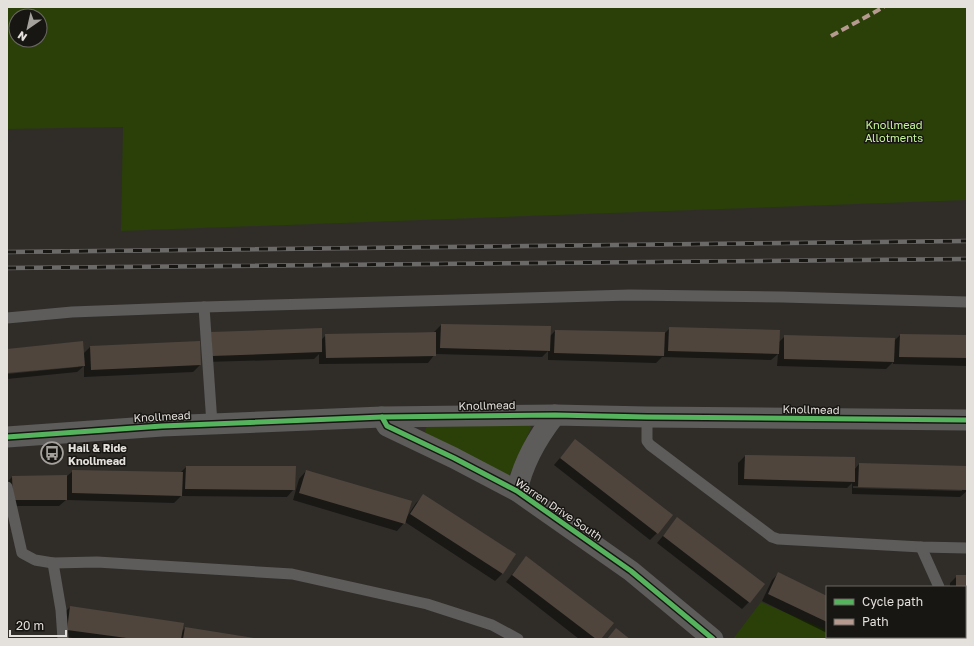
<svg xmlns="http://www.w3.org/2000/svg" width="974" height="646" viewBox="0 0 974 646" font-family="'Golos Text',sans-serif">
<rect width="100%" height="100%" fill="#302d29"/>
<g fill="#2a4008" fill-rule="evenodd">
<path d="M7 7H967V200L121 231 123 127 7 129ZM16 16H40V40H16Z"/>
<polygon points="530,425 531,428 508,478 427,434 425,431 427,426"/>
<polygon points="761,602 827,630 827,637 844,637 849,639 733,639"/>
</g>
<g fill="#0007" fill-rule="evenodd">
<polygon points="441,325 550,336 555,331 665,333 670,328 778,343 785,336 894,341 900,335 967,336 967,366 893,364 893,362 886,369 777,366 778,354 771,360 662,357 656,363 548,360 548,351 542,357 435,354 428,363 319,364 319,354 314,359 205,362 204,340 321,340 326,335 434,332"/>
<polygon points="199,342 200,365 193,372 84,377 84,366 77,372 7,379 7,374 78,367 78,365 7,372 7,350 83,354 90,347"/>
<polygon points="575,440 657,533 650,540 554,465"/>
<path d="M745 456 854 470 859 464 967 467V491L960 497 852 494V483L847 488 738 485V463ZM853 486 962 489V491L853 488Z"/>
<polygon points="186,467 295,467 294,489 287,497 181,496 174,503 66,500 59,506 7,506 7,482 12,477 67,476 73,471 180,473"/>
<polygon points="306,471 406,518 416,503 423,496 515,554 502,574 495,581 405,522 397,531 293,500 299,479"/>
<polygon points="677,519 749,602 742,609 657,543"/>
<polygon points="526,557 600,639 579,639 506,582"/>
<polygon points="779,573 827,597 827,633 762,601 772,580"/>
<polygon points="957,576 967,576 967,606 965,606 965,587 950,587 950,583"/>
<polygon points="70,607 181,632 185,628 251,639 79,639 60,636 63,614"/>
<polygon points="835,637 868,637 867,639 840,639"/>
</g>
<g fill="#4f453d">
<polygon points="441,324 551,326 550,351 440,348"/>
<polygon points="669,327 780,330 779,354 668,351"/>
<polygon points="322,328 322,352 212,356 211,332"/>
<polygon points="555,330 665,332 664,356 554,353"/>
<polygon points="436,332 436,356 326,358 325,334"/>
<polygon points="900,334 967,335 967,358 899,357"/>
<polygon points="784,335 895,338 894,362 784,359"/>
<polygon points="83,341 85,366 7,373 7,349"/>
<polygon points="200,341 201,365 91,370 90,346"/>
<polygon points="575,439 673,515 658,534 560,458"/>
<polygon points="745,455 855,457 855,482 744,479"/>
<polygon points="859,463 967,466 967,490 858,487"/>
<polygon points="186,466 296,466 295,490 185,489"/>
<polygon points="72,470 183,472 182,496 72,493"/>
<polygon points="306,470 412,501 405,524 299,493"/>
<polygon points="67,475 67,500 13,500 12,476"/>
<polygon points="423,494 516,554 503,574 410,514"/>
<polygon points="677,517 765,584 750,603 663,536"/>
<polygon points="526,556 614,623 601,639 596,639 512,575"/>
<polygon points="778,572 827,596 827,622 768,594"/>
<polygon points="956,575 967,575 967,599 965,599 965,587 956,587"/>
<polygon points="70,606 184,623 181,639 134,639 67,630"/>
<polygon points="185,627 254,638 253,639 183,639"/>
<polygon points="616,628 626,636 630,639 607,639"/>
<polygon points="884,637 895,637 897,639 880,639"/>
</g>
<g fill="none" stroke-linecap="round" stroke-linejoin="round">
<g stroke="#5d5c5b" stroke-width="11">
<polyline points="204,307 212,424"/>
<polyline points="7,318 72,312 204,307 630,295 782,297 967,302"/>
<polyline points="647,417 647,441 650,445 772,537 778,539 921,547 967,548"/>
<polyline points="7,487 22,553 35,560 53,563 97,562 292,574 427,604 492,625 518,639"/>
<polyline points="921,547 939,587"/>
<polyline points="53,563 61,610 63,639"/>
<polyline points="961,637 962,639"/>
</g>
<g stroke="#5d5c5b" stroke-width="21">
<polyline points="382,417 387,426 454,458 517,491 631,571 713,639"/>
<polyline points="7,437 162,426 382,417 555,415 647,417 967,420"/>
<path d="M517 491C523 462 537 438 555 415"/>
</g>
<g stroke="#6c6a69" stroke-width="4.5">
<g id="rail">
<polyline points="7,252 967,241"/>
<polyline points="7,268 967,259"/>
</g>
</g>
<use href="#rail" stroke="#181613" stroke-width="3" stroke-dasharray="9" stroke-linecap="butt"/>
<polyline stroke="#b69a8f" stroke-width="4" stroke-dasharray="8 4" stroke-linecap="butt" points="831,36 884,7"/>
<g stroke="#181613" stroke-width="8">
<g id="cycleway">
<polyline points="382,417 387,426 454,458 517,491 631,571 713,639"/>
<polyline points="7,437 162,426 382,417 555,415 647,417 967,420"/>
</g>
</g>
<use href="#cycleway" stroke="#56b35d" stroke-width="5"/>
</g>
<defs>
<g id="bus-ring" transform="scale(1.15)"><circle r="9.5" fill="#181613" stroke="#a5a19d" stroke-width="1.5"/><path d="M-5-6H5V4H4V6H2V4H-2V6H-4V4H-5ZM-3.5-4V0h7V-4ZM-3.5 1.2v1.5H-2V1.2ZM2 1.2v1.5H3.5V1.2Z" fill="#a5a19d"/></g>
</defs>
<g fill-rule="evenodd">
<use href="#bus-ring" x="52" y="453"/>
</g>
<g text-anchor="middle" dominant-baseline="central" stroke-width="3" stroke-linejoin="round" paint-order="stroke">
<g font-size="11" fill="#c5f497" stroke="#181613">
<text x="894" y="124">Knollmead<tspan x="894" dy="13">Allotments</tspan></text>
</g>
<g font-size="11" fill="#e4e0dc" stroke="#181613">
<text transform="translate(487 405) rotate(-1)">Knollmead</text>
<text transform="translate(811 409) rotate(1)">Knollmead</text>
<text transform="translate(162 416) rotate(-3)">Knollmead</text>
<text transform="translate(559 509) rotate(34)">Warren Drive South</text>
</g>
<g font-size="11" font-weight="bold" fill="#e4e0dc" stroke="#181613" text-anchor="start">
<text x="68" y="447">Hail &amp; Ride<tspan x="68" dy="13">Knollmead</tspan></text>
</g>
</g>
<rect width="974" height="646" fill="none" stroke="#e4e0dc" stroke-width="16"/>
<rect x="826" y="586" width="140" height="52" fill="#181613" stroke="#6a6763"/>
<rect x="834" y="599" width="20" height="6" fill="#56b35d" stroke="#6a6763"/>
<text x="862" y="606" font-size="12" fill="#e4e0dc">Cycle path</text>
<rect x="834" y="619" width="20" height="6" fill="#b69a8f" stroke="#6a6763"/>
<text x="862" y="626" font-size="12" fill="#e4e0dc">Path</text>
<g transform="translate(28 28) rotate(214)"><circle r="19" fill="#181613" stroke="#6a6763"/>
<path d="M0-3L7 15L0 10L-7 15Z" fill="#a5a19d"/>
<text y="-6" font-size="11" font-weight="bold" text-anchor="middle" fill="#e4e0dc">N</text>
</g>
<path d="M10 630v6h56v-6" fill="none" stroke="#e4e0dc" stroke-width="2"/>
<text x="16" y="630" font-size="12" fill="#e4e0dc" stroke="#181613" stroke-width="3" paint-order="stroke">20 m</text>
</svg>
